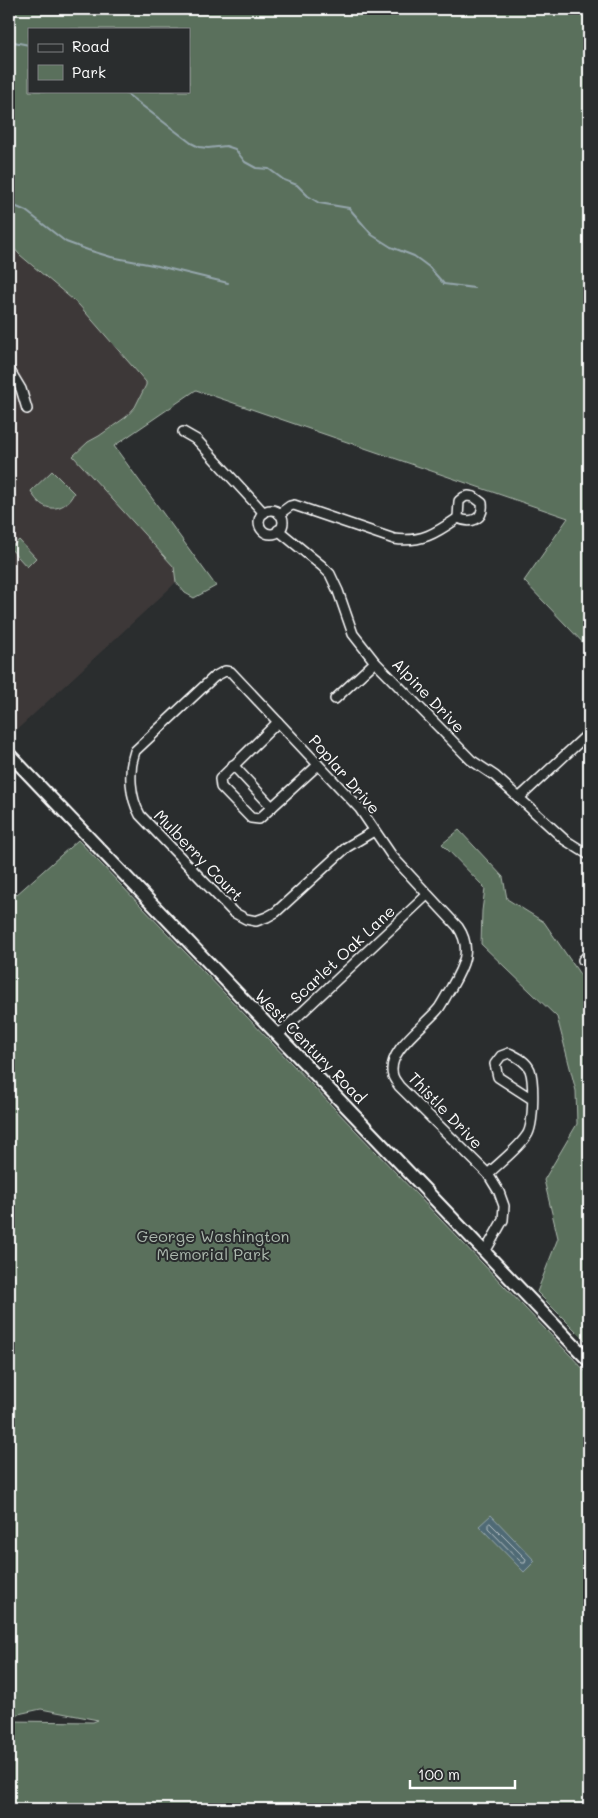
<svg xmlns="http://www.w3.org/2000/svg" width="598" height="1818" viewBox="0 0 598 1818" font-family="Mali,sans-serif">
<rect width="100%" height="100%" fill="#2a2d2e"/>
<filter id="ink" filterUnits="userSpaceOnUse"><feTurbulence type="fractalNoise" baseFrequency=".02" numOctaves="2"/><feDisplacementMap in="SourceGraphic" scale="10" xChannelSelector="R" yChannelSelector="G"/><feConvolveMatrix kernelMatrix="1 2 1 2 8 2 1 2 1" color-interpolation-filters="sRGB"/></filter>
<g filter="url(#ink)">
<polygon fill="#3d3939" points="9,243 20,255 79,305 146,382 146,385 135,407 126,417 99,436 88,442 174,567 176,573 176,582 169,589 9,737"/>
<g fill="#5a705c" stroke="#acb8ae" fill-rule="evenodd">
<path d="M9 9H589V649L524 581 568 518 196 390 114 446 216 586 194 598 185 593 176 582 174 567 73 456 88 442 99 436 126 417 135 407 146 385V382L79 305 20 255 9 243ZM29 29H189V91H29Z"/>
<path d="M52 471 74 493C64 514 41 513 31 491Z"/>
<polygon points="19,540 36,558 27,567 10,548"/>
<polygon points="459,830 503,877 507,899 544,922 586,983 589,985 589,1344 537,1292 558,1238 544,1180 577,1124 576,1091 557,1017 481,944 482,911 485,888 442,844"/>
<polygon points="78,840 589,1375 589,1809 9,1809 9,1721 93,1722 98,1720 41,1709 9,1716 9,888 16,895"/>
</g>
<polygon fill="#4f6a74" stroke="#95a6ac" points="491,1515 535,1561 524,1572 479,1526"/>
<g fill="none" stroke-linecap="round" stroke-linejoin="round">
<polygon stroke="#b9c3c7" stroke-width="1" points="490,1523 526,1559 525,1563 522,1563 488,1528 488,1525"/>
<g stroke="#95a6ac" stroke-width="2">
<polyline points="9,41 29,45"/>
<polyline points="123,91 191,143 199,147 208,148 226,146 235,149 245,162 256,168 269,169 284,180 297,185 308,196 319,203 349,208 372,235 391,247 414,256 421,261 429,267 444,284 474,288"/>
<polyline points="9,192 10,204 26,211 66,242 88,250 111,257 158,266 228,283"/>
</g>
<g stroke="#fff" stroke-width="12">
<g id="minor">
<polyline points="9,369 21,389 27,409"/>
<polyline points="183,432 197,440 264,513"/>
<path d="M468 496 474 497 482 503C484 520 471 524 458 518L459 501 464 497Z"/>
<circle cx="271" cy="522" r="12"/>
<path d="M279 514 290 506 294 505 394 539C421 543 436 533 458 518"/>
<polyline points="278,530 322,566 330,574 338,591 353,634 375,662 471,760 495,776 565,840 589,855"/>
<polyline points="335,699 375,662"/>
<polyline points="278,722 220,779 221,787 251,818 259,819 318,765"/>
<polyline points="233,765 272,807"/>
<polyline points="519,798 589,733"/>
<path d="M374 831 347 847 276 912 267 917 256 921 246 919 233 912 140 815C130 797 128 771 135 751L214 677 225 671 231 672 360 809 392 856 458 927C473 949 463 967 451 988 447 994 443 1002 439 1008 426 1025 385 1051 393 1076 394 1079 397 1083 399 1086L488 1174 499 1192 504 1206 503 1220 485 1252"/>
<polyline points="583,960 589,954"/>
<polyline points="278,1035 427,895"/>
<path d="M488 1174C499 1163 518 1149 527 1135 534 1125 534 1081 530 1070 526 1061 517 1057 509 1053L501 1056 495 1064 498 1077 532 1099"/>
</g>
</g>
<g stroke="#fff" stroke-width="15">
<polyline id="major" points="9,754 589,1361"/>
</g>
<use href="#minor" stroke="#2a2d2e" stroke-width="9"/>
<use href="#major" stroke="#2a2d2e" stroke-width="11"/>
</g>
</g>
<g text-anchor="middle" dominant-baseline="central" stroke-width="4" stroke-linejoin="round" paint-order="stroke">
<g font-size="16" fill="#fff" stroke="#2a2d2e">
<text transform="translate(429 695) rotate(46)">Alpine Drive</text>
<text transform="translate(345 774) rotate(49)">Poplar Drive</text>
<text transform="translate(199 855) rotate(46)">Mulberry Court</text>
<text transform="translate(342 954) rotate(-43)">Scarlet Oak Lane</text>
<text transform="translate(311 1046) rotate(46)">West Century Road</text>
<text transform="translate(446 1110) rotate(46)">Thistle Drive</text>
</g>
<g font-size="16" fill="#acb8ae" stroke="#2a2d2e">
<text x="213" y="1235">George Washington<tspan x="213" dy="18">Memorial Park</tspan></text>
</g>
</g>
<rect width="598" height="1818" fill="none" stroke="#2a2d2e" stroke-width="30"/>
<rect x="15" y="15" width="568" height="1788" fill="none" stroke="#fff" stroke-width="2" filter="url(#ink)"/>
<rect x="28" y="28" width="162" height="65" fill="#2a2d2e" stroke="#7f8182"/>
<rect x="38" y="44" width="25" height="8" fill="#2a2d2e" stroke="#7f8182"/>
<text x="72" y="52" font-size="15" fill="#ffffff">Road</text>
<rect x="38" y="65" width="25" height="15" fill="#5a705c" stroke="#7f8182"/>
<text x="72" y="78" font-size="15" fill="#ffffff">Park</text>
<path d="M410 1780v8h105v-8" fill="none" stroke="#ffffff" stroke-width="2.5"/>
<text x="418" y="1780" font-size="15" fill="#ffffff" stroke="#2a2d2e" stroke-width="4" paint-order="stroke">100 m</text>
</svg>
